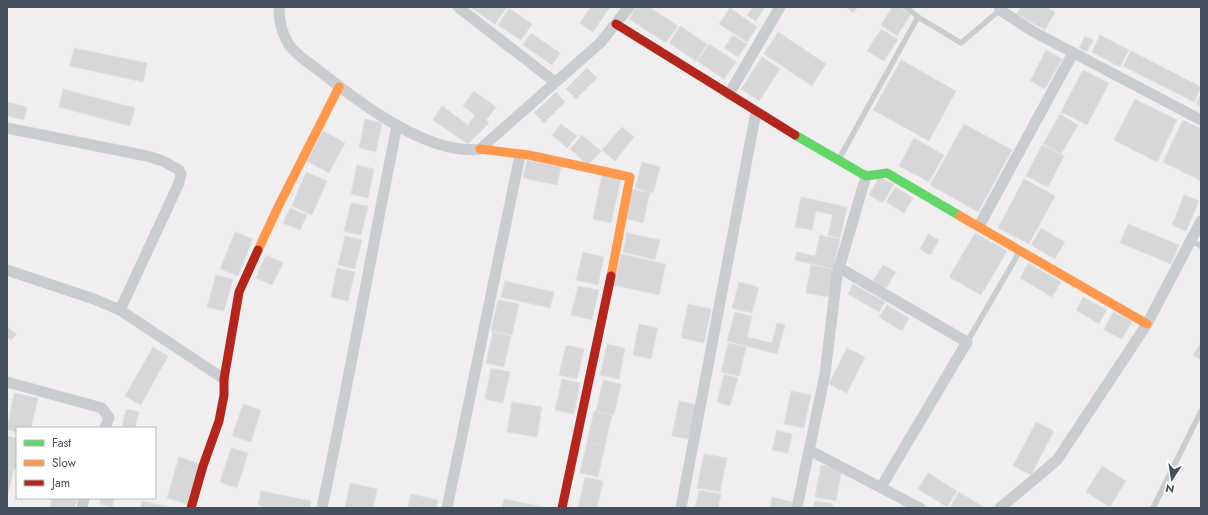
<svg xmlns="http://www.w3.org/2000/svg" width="1208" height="515" viewBox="0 0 1208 515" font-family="Jost,sans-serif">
<rect width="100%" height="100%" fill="#f0eeee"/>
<g fill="#d7d6d9" stroke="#e1e0e1">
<polygon points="470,7 507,7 495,24"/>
<polygon points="591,7 610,7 593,32 580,23"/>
<polygon points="636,7 649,7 678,26 666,43 629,19"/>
<polygon points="753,7 765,7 756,21 747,15"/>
<polygon points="846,7 858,7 853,13"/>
<polygon points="892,7 900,7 911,14 897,36 881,25"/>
<polygon points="1021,7 1046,7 1055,12 1045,30 1017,14"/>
<polygon points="509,8 532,24 521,40 498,25"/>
<polygon points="730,8 757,27 747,42 719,24"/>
<polygon points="680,26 707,44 696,61 669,43"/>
<polygon points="881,29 898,39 884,61 867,51"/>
<polygon points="778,32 826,64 812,86 764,54"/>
<polygon points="531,33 560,53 552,65 523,45"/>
<polygon points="733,35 747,44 738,57 724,48"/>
<polygon points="1100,35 1129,50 1120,67 1092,52"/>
<polygon points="1085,36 1093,40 1087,52 1079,48"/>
<polygon points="709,44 736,62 724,79 697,61"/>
<polygon points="74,48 147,63 143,82 70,66"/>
<polygon points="1046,50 1062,59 1045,89 1030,81"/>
<polygon points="1131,51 1201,87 1194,102 1123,66"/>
<polygon points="762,57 780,69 759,101 741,89"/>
<polygon points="901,60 956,91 929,141 873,110"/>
<polygon points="587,68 597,78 576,99 566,89"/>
<polygon points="1083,70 1109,83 1087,125 1061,112"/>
<polygon points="63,89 135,108 130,126 59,107"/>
<polygon points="474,91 496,107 486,120 489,123 468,144 433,120 442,106 468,125 475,115 463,106"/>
<polygon points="556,92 565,102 544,123 534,113"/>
<polygon points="1201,93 1201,107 1196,104"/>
<polygon points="1135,99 1177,120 1157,162 1114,140"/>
<polygon points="7,102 27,107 24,120 7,116"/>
<polygon points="1060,114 1078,125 1061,154 1043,144"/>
<polygon points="365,119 382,123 376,152 359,148"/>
<polygon points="1183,120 1201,129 1201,181 1163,162"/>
<polygon points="561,124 577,136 567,148 552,135"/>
<polygon points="964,124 1012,150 978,212 930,185"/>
<polygon points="622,127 634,137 615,161 602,150"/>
<polygon points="323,131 345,143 329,173 307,161"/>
<polygon points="582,135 601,151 588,165 570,149"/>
<polygon points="914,138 944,155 929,182 899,166"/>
<polygon points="1042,145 1064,156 1048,187 1026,176"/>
<polygon points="527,160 561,167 557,185 523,178"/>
<polygon points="642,162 660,167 653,193 635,188"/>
<polygon points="357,165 374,169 368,198 351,194"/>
<polygon points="306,172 327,181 312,215 292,206"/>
<polygon points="602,175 621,179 611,223 593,219"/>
<polygon points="879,177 894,184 883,203 869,195"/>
<polygon points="1024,179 1055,196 1029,244 998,228"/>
<polygon points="895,187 913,198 904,213 886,202"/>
<polygon points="631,189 650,193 643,223 624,218"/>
<polygon points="1184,195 1199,201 1186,231 1172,225"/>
<polygon points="801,197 847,207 840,238 828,235 833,215 816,211 812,230 795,227"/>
<polygon points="351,203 368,206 361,235 344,231"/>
<polygon points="290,208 307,215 300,230 283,223"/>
<polygon points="1128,224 1179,245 1171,264 1120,243"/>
<polygon points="1041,228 1065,242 1055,259 1031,245"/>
<polygon points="235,232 253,239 238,276 220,269"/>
<polygon points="627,233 660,240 655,260 623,252"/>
<polygon points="975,233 1007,251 981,295 949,277"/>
<polygon points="928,234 939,240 930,255 920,249"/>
<polygon points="820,235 840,239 833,269 795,260 797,252 815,256"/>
<polygon points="345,236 362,240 355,269 338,265"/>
<polygon points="583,252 604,257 598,285 576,280"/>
<polygon points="621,254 666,264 659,295 614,285"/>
<polygon points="266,255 283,263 272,285 256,278"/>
<polygon points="1028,263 1061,282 1052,297 1020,278"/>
<polygon points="811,265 835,270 829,297 806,293"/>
<polygon points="883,265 896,272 886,288 873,281"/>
<polygon points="337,268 355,272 348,301 331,297"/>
<polygon points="216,275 233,279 224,311 207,307"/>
<polygon points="505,281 554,292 550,308 501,297"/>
<polygon points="739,282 759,287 752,313 732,308"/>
<polygon points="853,284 885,302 879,312 848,294"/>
<polygon points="578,286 599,290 592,320 571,315"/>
<polygon points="1083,297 1107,310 1099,324 1076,310"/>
<polygon points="498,300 519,304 512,335 491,331"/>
<polygon points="688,304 711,309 704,343 681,338"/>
<polygon points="887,305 909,318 902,331 879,317"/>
<polygon points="735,312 752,316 747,337 772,343 777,323 785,325 777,354 727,341"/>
<polygon points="1113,312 1132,321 1122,339 1104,330"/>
<polygon points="639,324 658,328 651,359 633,355"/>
<polygon points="7,327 17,334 11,340 7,337"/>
<polygon points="493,332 511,336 504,367 486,363"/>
<polygon points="1201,342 1201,360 1193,355"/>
<polygon points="728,343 746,347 739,376 721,372"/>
<polygon points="607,344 625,348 619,379 600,375"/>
<polygon points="566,345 584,349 577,379 559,375"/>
<polygon points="153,347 168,356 141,405 125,396"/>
<polygon points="847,348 865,357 847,393 829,384"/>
<polygon points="491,368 510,372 503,403 485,399"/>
<polygon points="724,374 738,378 730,406 717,402"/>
<polygon points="562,379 580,383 574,414 555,410"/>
<polygon points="603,380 621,384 614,415 596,411"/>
<polygon points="791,391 811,395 804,428 784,424"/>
<polygon points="14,393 38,398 31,428 17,428 17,432 7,430"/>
<polygon points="679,401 701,406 694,440 672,436"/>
<polygon points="512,402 542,407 537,437 507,432"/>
<polygon points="243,404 261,410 251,442 232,436"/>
<polygon points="126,409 139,412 135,428 122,427"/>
<polygon points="594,411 612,415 605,446 587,442"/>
<polygon points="1036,422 1054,431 1031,475 1013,466"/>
<polygon points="777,430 792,434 788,453 772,450"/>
<polygon points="7,436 17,438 17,470 7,468"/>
<polygon points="587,442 605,446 598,477 580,473"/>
<polygon points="231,448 248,453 237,488 220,482"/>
<polygon points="704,454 727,458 720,492 697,488"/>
<polygon points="179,457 200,464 187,504 167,498"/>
<polygon points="821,465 842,469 836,501 815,497"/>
<polygon points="1102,466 1126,481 1110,507 1086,492"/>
<polygon points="7,468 14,469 7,498"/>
<polygon points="928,473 957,491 947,507 918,489"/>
<polygon points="585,477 603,481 597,508 578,508"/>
<polygon points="350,483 377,489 373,508 345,508"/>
<polygon points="699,490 721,494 718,508 695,508"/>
<polygon points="261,491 311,501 310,508 270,508 258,505"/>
<polygon points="959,492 985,508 950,508"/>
<polygon points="411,494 438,500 436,508 408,508"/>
<polygon points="772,497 792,502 791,508 770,508"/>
<polygon points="52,498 77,498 75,508 50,508"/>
<polygon points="101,498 114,498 112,507 100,504"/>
<polygon points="504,499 548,508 502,508"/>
<polygon points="142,501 174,508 140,508"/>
<polygon points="815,501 833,504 833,508 814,508"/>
</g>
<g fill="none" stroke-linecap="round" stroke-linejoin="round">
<g stroke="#cacdd0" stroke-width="5.5">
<polyline points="918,17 961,43 1000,10"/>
<polyline points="839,159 918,17 906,7"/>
<polyline points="1191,241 1201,246"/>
<polyline points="967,342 1020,251"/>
<polyline points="1153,508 1201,411"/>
</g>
<g stroke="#cacdd0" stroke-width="11">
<path d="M279 7C279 20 282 34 289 45 297 56 311 64 322 73 360 103 429 156 480 149L600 43 629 7"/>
<polyline points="458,7 555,82"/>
<polyline points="1002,7 1000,10 1034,32 1201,120"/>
<polyline points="729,94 780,7"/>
<polyline points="7,128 147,156 163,161 179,170 181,174 179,183 120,310"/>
<polyline points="979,226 1073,53"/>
<polyline points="838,267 967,342 881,487"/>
<polyline points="7,270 94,299 120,310 224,379"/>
<polyline points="7,382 102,408 109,418 105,428"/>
<polyline points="809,450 920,508"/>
<polyline points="82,508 84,498"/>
<path d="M322 508C349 381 371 253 397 126"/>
<polyline points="447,508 520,155"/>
<polyline points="681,508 756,112"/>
<polyline points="797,508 825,374 837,275 866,176"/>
<polyline points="1000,508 1057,460 1147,324 1201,221"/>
</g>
<polyline stroke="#63d668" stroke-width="9" points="795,135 866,176 887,173 960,216"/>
<g stroke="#ff974d" stroke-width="9">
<polyline points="480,149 529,155 630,177 611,276"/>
<polyline points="960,216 1147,324"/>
<polyline points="258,250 278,207 339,87"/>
</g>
<g stroke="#b3261e" stroke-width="9">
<polyline points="616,24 795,135"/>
<polyline points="191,508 203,466 219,421 224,395 224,379 239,292 258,250"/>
<polyline points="562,508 611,276"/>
</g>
</g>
<rect width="1208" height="515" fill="none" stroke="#44505d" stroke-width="16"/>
<rect x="16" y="427" width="140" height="72" fill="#ffffff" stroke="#b4b9be"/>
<rect x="24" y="440" width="20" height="6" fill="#63d668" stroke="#b4b9be"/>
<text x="52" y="447" font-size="12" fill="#44505d">Fast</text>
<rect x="24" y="460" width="20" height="6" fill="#ff974d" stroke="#b4b9be"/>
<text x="52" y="467" font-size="12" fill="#44505d">Slow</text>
<rect x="24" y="480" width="20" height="6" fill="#b3261e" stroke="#b4b9be"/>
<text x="52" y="487" font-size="12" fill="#44505d">Jam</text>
<g transform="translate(1172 479) rotate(192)" stroke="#ffffff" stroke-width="3" paint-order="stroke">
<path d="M0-3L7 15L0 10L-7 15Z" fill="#44505d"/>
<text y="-6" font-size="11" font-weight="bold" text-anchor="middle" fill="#44505d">N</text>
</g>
</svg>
